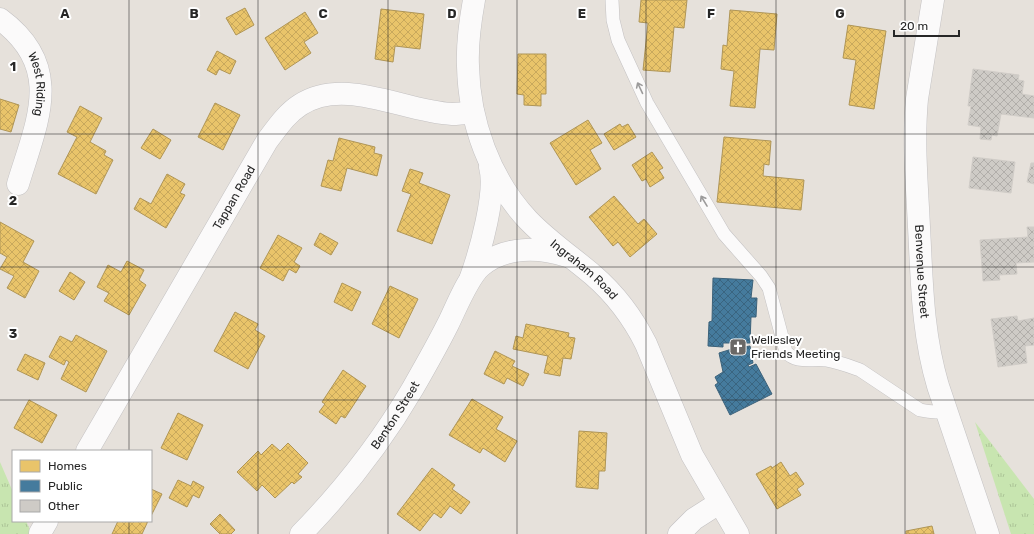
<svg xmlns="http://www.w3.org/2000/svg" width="1034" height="534" viewBox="0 0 1034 534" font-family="Rubik,sans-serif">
<defs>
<pattern id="grass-tufts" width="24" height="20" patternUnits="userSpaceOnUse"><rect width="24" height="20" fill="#c8e5b0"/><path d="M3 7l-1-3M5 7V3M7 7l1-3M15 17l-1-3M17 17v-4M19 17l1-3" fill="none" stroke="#acc497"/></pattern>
<pattern id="homes-cross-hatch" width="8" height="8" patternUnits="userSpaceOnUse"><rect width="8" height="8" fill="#e9c46a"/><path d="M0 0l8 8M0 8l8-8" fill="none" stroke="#c8a85c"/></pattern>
<pattern id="public-cross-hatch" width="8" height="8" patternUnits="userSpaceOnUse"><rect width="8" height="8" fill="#457b9d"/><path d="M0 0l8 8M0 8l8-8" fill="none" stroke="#3a6580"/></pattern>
<pattern id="building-cross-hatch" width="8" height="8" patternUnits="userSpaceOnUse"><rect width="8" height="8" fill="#cecbc6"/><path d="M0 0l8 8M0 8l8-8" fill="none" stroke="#b1aeaa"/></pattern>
</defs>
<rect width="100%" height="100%" fill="#e6e1db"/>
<g fill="url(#grass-tufts)">
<polygon points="975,422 1034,499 1034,534 1011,534"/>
<polygon points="0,462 13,492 13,521 26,521 32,534 0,534"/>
</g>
<g fill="url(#homes-cross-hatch)" stroke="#af9556">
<polygon points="641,0 687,0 684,28 674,27 670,72 643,70 648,23 639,22"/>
<polygon points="245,8 254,25 236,35 226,18"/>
<polygon points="381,9 424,14 420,49 395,46 393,62 375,59"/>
<polygon points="730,10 777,14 774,50 760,49 755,108 730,106 734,71 721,69 723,45 727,46"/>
<polygon points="305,12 318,33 304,42 311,53 285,70 265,38"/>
<polygon points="848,25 886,31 874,109 849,105 856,60 843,58"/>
<polygon points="217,51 236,61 230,74 219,69 216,75 207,70"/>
<polygon points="518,54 546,54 546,94 541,94 541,106 524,105 524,95 517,94"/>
<polygon points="0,99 19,105 11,132 0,129"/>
<polygon points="215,103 240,115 223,150 198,137"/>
<polygon points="80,106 102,118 90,142 106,151 104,155 113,160 96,194 58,174 77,137 67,132"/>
<polygon points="588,120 602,143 590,150 601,169 576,185 550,143"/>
<polygon points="620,124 622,127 628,124 636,137 614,150 604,134"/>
<polygon points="153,129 171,140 160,159 141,148"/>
<polygon points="724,137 771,141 769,165 764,164 763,176 804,180 801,210 717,202"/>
<polygon points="339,138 375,147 374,153 382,155 377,176 347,168 341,191 321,186 328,160 333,161"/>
<polygon points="652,152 663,168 659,170 664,178 650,187 646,179 642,181 632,165"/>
<polygon points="410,169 423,173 419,183 450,195 432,244 397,231 411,194 402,191"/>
<polygon points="167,174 185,184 180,193 185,195 166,228 134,209 140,198 151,204"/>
<polygon points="614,196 638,224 644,219 657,234 630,257 618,242 613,246 589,217"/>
<polygon points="0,222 34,241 23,262 39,271 25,298 7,288 14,276 0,269 7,257 0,253"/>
<polygon points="320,233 338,243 331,255 314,245"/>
<polygon points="278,235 302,248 294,262 300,266 296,273 289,269 283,281 260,268"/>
<polygon points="127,261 144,270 139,280 146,285 129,315 104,301 109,293 97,287 108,265 121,272"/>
<polygon points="70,272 85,282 74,300 59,291"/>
<polygon points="342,283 361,292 352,311 334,302"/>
<polygon points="390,286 418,299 399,338 372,324"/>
<polygon points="235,312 258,324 255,330 265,336 248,369 214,351"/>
<polygon points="526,324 569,333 568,337 575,338 571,359 563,358 560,376 544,373 548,356 513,349 516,336 523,338"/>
<polygon points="76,335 107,351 86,392 61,379 69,362 66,360 64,365 49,357 60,336 72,342"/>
<polygon points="495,351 515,361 512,366 529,374 523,386 507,378 504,384 484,374"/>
<polygon points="25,354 45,363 38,380 17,370"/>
<polygon points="343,370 366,386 345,418 341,416 336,424 319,412 325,404 322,402"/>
<polygon points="472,399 503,417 496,429 517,441 505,462 483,448 480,453 449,435"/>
<polygon points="29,400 57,415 42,443 14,428"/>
<polygon points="178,413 203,425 187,460 161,448"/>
<polygon points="579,431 607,433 605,471 599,471 598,489 576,487"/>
<polygon points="288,443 308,463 298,474 302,477 294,484 292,482 275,498 262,485 257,491 237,472 258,451 261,455 272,444 280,451"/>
<polygon points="781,462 790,476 796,472 804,484 797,489 801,495 777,509 756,474 771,466 772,468"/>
<polygon points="432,468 455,485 452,489 470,502 461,514 450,506 441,518 434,513 420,531 397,514"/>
<polygon points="178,480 191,486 193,481 204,487 199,498 193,495 187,507 169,498"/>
<polygon points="151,489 162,494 151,516"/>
<polygon points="220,514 235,530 231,534 220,534 210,524"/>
<polygon points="118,521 148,521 142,534 112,534"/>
<polygon points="932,526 934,534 906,534 906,531"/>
</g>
<polygon fill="url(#public-cross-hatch)" stroke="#3c627a" points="713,278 753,280 751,298 757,298 756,317 751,317 750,343 744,343 744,347 750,346 753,363 748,365 749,367 756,364 772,394 730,415 715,385 718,383 715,377 723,372 719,353 732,349 732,343 723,343 723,347 708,346 709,322 712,321"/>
<g fill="url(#building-cross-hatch)" stroke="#d1cdc8">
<polygon points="973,69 1019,75 1018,80 1024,81 1022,94 1034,96 1034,118 1001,114 997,136 992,135 991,140 980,139 981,127 968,125 971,106 968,106"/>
<polygon points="973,157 1015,162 1011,193 969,188"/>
<polygon points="1031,163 1034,163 1034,184 1027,182"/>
<polygon points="1027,227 1034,227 1034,262 1016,263 1017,274 999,275 1000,280 983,281 980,240 1028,237"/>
<polygon points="1017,316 1018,321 1034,318 1034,345 1025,346 1027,363 998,367 991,319"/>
</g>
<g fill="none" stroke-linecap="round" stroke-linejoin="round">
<g stroke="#c3c1c2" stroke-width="14">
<path id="lane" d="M612 0 613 20 618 40 647 103 724 234 761 276 769 288 786 352C797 364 812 358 827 360 839 362 849 366 860 370L920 410C929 412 936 413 945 411"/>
</g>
<g stroke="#c3c1c2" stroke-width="23">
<g id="street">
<path id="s1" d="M474 0C470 22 467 44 468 66 469 121 490 180 528 220 548 241 572 257 593 275 615 294 633 318 646 344L692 455 738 534"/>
<path id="s2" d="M0 19C65 67 37 121 18 184"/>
<path d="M471 277C480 252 497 192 490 167"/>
<path id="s3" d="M87 451 267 141C277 128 286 114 300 105 345 76 404 112 452 114 459 114 466 113 473 112"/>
<polyline points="40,533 47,521"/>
<path id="s4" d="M301 534C344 490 382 441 413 388 425 367 437 346 448 324 456 308 468 277 481 266 505 246 539 247 567 256"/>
<polyline points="679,534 694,519 719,503"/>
</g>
</g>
<g stroke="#c3c1c2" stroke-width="23">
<g id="secondary">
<path id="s5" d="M933 0 917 99C913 142 917 184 919 227 922 282 922 332 938 386L988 534"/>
</g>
</g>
<use href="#lane" stroke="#fbfafa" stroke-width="13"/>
<use href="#street" stroke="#fbfafa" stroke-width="22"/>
<use href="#secondary" stroke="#fbfafa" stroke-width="22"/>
</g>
<defs><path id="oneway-shaft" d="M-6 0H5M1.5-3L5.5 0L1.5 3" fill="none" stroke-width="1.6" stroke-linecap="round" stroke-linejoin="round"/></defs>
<g stroke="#9c9b9b">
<use href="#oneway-shaft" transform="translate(640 88) rotate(-115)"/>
<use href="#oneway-shaft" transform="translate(704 201) rotate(-121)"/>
</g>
<path fill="none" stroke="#272727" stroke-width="1" stroke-opacity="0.55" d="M129 0V451M258 0V534M388 0V534M517 0V534M646 0V534M776 0V534M905 0V534M0 134H1034M0 267H1034M0 400H1034M129 521V534"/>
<defs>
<g id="church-square" transform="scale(0.9)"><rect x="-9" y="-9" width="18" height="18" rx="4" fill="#6a6866" stroke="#fff"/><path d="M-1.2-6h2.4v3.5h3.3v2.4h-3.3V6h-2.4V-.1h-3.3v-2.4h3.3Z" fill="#fff"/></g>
</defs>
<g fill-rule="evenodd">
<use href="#church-square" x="738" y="347"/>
</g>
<g text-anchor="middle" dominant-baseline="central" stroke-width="4" stroke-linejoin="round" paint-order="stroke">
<g font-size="12" fill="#272727" stroke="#fff">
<text stroke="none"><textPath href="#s2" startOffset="79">West Riding</textPath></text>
<text stroke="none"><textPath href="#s3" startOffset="293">Tappan Road</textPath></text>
<text stroke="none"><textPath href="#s1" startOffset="310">Ingraham Road</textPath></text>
<text stroke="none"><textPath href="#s5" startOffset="273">Benvenue Street</textPath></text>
<text stroke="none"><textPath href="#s4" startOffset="152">Benton Street</textPath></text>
</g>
<g font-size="12" fill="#272727" stroke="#fff" text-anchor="start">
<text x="751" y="340">Wellesley<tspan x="751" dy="14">Friends Meeting</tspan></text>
</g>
</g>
<g font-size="13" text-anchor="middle" font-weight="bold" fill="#272727" stroke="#fff" stroke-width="4" stroke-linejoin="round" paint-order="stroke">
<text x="65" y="18">A</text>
<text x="194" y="18">B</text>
<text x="323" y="18">C</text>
<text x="452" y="18">D</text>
<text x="582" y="18">E</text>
<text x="711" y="18">F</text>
<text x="840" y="18">G</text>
<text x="13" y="71">1</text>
<text x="13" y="205">2</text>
<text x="13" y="338">3</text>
</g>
<rect x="12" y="450" width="140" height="72" fill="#ffffff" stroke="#a9a9a9"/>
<rect x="20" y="460" width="20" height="12" fill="#e9c46a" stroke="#a9a9a9"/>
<text x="48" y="470" font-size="12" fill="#272727">Homes</text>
<rect x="20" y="480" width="20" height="12" fill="#457b9d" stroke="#a9a9a9"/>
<text x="48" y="490" font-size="12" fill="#272727">Public</text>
<rect x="20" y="500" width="20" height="12" fill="#cecbc6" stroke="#a9a9a9"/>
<text x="48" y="510" font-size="12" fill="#272727">Other</text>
<path d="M894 30v6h65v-6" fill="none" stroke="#272727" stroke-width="2"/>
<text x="900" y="30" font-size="12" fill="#272727" stroke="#ffffff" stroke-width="3" paint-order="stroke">20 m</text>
</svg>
